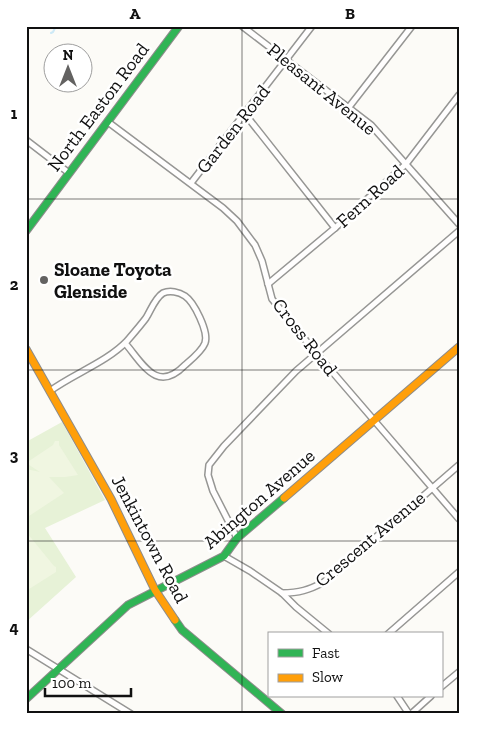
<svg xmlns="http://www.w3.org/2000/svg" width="485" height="740" viewBox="0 0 485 740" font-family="'Zilla Slab',serif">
<rect width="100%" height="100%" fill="#fcfbf7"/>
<polygon fill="#e7f2d7" points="62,422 105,500 45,528 76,577 26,622 26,442"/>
<g fill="#f0f6e1">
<polygon points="55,441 59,441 59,445 78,475 65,477 49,477 64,493 26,518 26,469 40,472 26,463 53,445"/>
<polygon points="27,533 54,566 56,567 56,572 26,591"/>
</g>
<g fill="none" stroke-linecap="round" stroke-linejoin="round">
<polyline stroke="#cde9f6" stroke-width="2" points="51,33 53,32 56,26"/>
<g stroke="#969694" stroke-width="8">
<g id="street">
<polyline points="242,26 371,125 459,224"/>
<polyline points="349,107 412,26"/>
<polyline points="245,114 335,228"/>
<polyline points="108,122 223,208 237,221 255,245 262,261 272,299 317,354 459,519"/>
<polyline points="26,140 69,173"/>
<polyline points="191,183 312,26"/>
<polyline points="268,284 335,228 406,164 459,95"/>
<path d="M50 391C73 374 107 362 127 341 133 334 140 326 146 318 151 310 155 298 163 293 170 290 179 292 185 296 194 302 209 332 205 343 202 351 192 359 185 365 157 394 143 364 125 343"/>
<polyline points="237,538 213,491 208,475 209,465 224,446 296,371 459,231"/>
<polyline points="224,556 250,571 282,593 296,607 329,634"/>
<path d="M282 593C299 593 309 590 324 582L459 465"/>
<polyline points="388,634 459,572"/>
<polyline points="26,649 131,714"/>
<polyline points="441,687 459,672"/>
<polyline points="397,696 409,714"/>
<polyline points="411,714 431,696"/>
</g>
</g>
<g stroke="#8d8c8b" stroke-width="9">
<g id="fast">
<polyline points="26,231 179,26"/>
<polyline points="175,620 182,630 282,714"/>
<polyline points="26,699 128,605 224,556 237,538 284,498"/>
</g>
</g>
<g stroke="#8d8c8b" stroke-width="9">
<g id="slow">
<polyline points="26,349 111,499 155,590 175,620"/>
<polyline points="284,498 459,347"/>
</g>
</g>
<use href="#street" stroke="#fffefe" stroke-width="5"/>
<use href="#fast" stroke="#30b455" stroke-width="7"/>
<use href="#slow" stroke="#ff9f0a" stroke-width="7"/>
</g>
<path fill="none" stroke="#101010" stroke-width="1" stroke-opacity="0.55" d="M242 26V714M26 199H459M26 370H459M26 541H459"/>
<circle fill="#636261" stroke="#fff" stroke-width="2" cx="44" cy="280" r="5"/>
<g text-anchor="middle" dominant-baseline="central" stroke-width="5" stroke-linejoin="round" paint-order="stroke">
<g font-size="19" fill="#101010" stroke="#fff">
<text transform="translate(322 89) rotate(39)">Pleasant Avenue</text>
<text transform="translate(98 107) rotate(-53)">North Easton Road</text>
<text transform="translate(233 129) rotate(-52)">Garden Road</text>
<text transform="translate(370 196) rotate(-42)">Fern Road</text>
<text transform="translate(305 337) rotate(52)">Cross Road</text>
<text transform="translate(259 499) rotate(-41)">Abington Avenue</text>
<text transform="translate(150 539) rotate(62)">Jenkintown Road</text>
<text transform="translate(370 539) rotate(-40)">Crescent Avenue</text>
</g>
<g font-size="19" font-weight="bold" fill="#101010" stroke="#fff" text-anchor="start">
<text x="54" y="269">Sloane Toyota<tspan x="54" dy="22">Glenside</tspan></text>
</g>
</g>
<rect width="485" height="740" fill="none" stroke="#ffffff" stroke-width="55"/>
<rect x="268" y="632" width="175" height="65" fill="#ffffff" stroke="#9f9f9f"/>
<rect x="278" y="649" width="25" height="8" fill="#30b455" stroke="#9f9f9f"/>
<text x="312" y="658" font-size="15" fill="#101010">Fast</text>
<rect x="278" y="674" width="25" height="8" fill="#ff9f0a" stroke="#9f9f9f"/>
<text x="312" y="682" font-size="15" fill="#101010">Slow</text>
<g transform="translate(68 68)"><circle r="24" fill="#ffffff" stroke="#9f9f9f"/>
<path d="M0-4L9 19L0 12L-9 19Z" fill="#636261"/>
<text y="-8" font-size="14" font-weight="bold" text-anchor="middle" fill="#101010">N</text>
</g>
<path d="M45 688v8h86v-8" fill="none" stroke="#101010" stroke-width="2.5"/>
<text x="52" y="688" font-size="15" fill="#101010" stroke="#ffffff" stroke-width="4" paint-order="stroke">100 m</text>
<rect x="28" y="28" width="430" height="684" fill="none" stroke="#101010" stroke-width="2"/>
<g font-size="16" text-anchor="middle" font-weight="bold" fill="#101010">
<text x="135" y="19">A</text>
<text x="350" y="19">B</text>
<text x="14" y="119">1</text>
<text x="14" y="290">2</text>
<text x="14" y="461">3</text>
<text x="14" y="633">4</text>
</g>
</svg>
